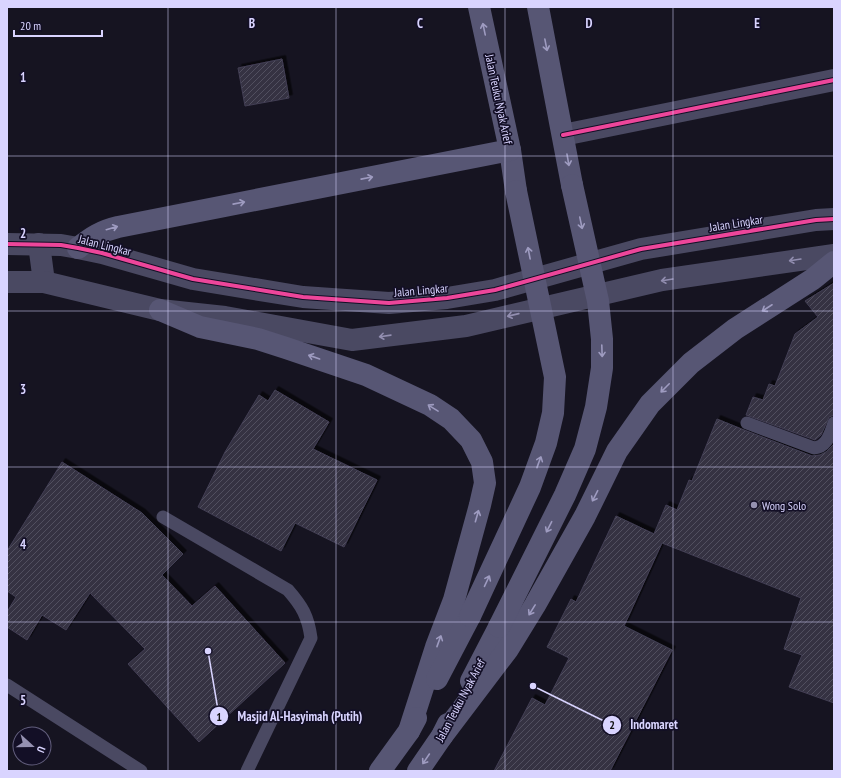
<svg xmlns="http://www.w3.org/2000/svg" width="841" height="778" font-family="'PT Sans Narrow',sans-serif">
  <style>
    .building { fill: url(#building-hatch); stroke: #433f54; filter: url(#shadow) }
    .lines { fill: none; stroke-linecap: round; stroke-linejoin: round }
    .service { stroke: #4a4962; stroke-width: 13 }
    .minor { stroke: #4a4962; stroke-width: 22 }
    .tertiary { stroke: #4a4962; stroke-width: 22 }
    .secondary { stroke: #575674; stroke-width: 22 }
    .secondary-bridge { stroke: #575674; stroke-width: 22 }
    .cycleway-casing { stroke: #130f26; stroke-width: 6 }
    .cycleway { stroke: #ed469a; stroke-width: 4 }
    .oneway { stroke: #9e9bc0 }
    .oneway2 { stroke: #928eb0 }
    .grid { fill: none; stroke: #d9d4ff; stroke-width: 1; stroke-opacity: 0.55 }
    .poi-dot { fill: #9591b1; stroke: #130f26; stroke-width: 1.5 }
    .labels { text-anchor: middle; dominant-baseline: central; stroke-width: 3.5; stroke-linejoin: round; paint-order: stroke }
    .street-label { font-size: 12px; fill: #d9d4ff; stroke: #130f26 }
    .poi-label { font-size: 12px; fill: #d9d4ff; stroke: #130f26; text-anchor: start }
    .grid-label { font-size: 13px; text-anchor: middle; font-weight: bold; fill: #d9d4ff; stroke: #130f26; stroke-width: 3.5; stroke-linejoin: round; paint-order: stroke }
    .leader { fill: none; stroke: #d9d4ff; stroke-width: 1.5 }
    .callout-dot { fill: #d9d4ff; stroke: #130f26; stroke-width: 1.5 }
    .mark-label { font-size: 12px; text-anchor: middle; font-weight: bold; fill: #111 }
    .callout-label { font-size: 13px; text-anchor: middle; font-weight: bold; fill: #d9d4ff; stroke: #130f26; stroke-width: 3.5; stroke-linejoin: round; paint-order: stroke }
  </style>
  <defs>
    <pattern id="building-hatch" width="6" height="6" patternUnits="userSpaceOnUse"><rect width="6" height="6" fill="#343243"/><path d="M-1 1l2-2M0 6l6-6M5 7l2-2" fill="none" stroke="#514f5f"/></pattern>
    <filter id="shadow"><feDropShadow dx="3.5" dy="-3.5" stdDeviation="0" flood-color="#0009"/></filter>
  </defs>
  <rect width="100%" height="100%" fill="#161421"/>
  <g class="building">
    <polygon points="282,59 289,98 245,106 238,68"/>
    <polygon points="834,283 834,415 829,417 821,435 815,440 746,415 753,397 763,400 769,384 775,386 795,334 818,317 805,301"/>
    <polygon points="275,390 329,422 313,449 377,480 344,547 295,523 281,551 198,507 225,452 259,395 268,401"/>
    <polygon points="717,419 744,430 812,456 820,455 826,452 834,444 834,703 789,687 802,655 784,649 801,598 662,543 624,626 672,650 610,771 494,771 532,698 545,705 569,658 547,647 571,599 576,602 616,516 654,534 666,505 677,510 689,480 692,481"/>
    <polygon points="62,462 142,513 183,554 162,575 192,606 215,586 285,663 199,742 128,664 145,649 90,593 66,630 42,615 27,640 7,627 7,612 16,597 7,591 7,551"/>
  </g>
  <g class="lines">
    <g class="service">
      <path d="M747,423L814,448C827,447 830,434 834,423"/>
      <path d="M163,517L288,590C302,606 308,616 311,638L247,771"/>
      <polyline points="7,685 141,771"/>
    </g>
    <polyline class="minor" points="563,135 834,80"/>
    <g class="tertiary">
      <polyline points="7,244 61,245 78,248 102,253 193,279 303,297 389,303 447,298 495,290 641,249 816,220 834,219"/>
      <polyline points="39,244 44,282"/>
      <polyline points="7,282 44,282 160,310 225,317 352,340 466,326 662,280 834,255"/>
    </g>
    <g class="secondary">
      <polyline points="479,7 510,150 516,191"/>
      <polyline points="538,7 572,185"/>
      <path d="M78,248C92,237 101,231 118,227L510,150"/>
      <polyline points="160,310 200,327 258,339 286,348 366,375 430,405 451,419 471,440 482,462 485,483 480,505 454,600 436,647 409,731"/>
      <polyline points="437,679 470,616"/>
      <polyline points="471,681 499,627"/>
      <polyline points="442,736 508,649 535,605 585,516 617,451 650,404 691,363 735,329 813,279 834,262"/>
      <polyline points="380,771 409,731 416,718"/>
      <polyline points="418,771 442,736 448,724"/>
    </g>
    <g class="secondary-bridge">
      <polyline points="470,616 530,487 546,443 553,413 555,377 516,191"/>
      <polyline points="499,627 565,495 585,449 596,407 602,368 602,339 598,301 572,185"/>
    </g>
    <defs>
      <g id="cycleway">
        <polyline points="563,135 834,80"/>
        <polyline points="7,244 61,245 78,248 102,253 193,279 303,297 389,303 447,298 495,290 641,249 816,220 834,219"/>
      </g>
    </defs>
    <use href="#cycleway" class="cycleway-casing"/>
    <use href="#cycleway" class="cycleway"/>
  </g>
  <defs><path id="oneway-shaft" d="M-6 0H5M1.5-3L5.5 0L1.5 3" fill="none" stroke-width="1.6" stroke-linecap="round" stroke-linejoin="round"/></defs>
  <g class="oneway">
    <use href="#oneway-shaft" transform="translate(484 29) rotate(-102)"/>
    <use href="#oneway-shaft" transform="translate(546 45) rotate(79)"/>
    <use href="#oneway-shaft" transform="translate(568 160) rotate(80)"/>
    <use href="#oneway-shaft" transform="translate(367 178) rotate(-11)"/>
    <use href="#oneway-shaft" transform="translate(239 203) rotate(-11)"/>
    <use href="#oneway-shaft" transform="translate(581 223) rotate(78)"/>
    <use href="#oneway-shaft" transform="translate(112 228) rotate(-16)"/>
    <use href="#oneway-shaft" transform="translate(529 253) rotate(-101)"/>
    <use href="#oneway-shaft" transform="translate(767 308) rotate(147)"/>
    <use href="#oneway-shaft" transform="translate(602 351) rotate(88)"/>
    <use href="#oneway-shaft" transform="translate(314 357) rotate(-161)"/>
    <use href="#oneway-shaft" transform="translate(665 388) rotate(135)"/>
    <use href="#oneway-shaft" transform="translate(433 408) rotate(-148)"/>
    <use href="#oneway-shaft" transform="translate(539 462) rotate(-70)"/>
    <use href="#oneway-shaft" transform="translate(595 496) rotate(117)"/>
    <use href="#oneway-shaft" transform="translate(477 516) rotate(-74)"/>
    <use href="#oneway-shaft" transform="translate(549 527) rotate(117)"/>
    <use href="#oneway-shaft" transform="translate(487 581) rotate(-65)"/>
    <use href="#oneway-shaft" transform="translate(532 610) rotate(122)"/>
    <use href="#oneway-shaft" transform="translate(439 641) rotate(-70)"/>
    <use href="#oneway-shaft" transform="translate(426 759) rotate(124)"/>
  </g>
  <g class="oneway2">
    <use href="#oneway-shaft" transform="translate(795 260) rotate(171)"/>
    <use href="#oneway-shaft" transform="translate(667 280) rotate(171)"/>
    <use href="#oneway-shaft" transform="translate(513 315) rotate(167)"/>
    <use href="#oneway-shaft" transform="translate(385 336) rotate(172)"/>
  </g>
  <path class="grid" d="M168,7V771M336,7V771M505,7V771M673,7V771M7,156H834M7,311H834M7,467H834M7,622H834"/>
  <circle class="poi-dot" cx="754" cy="505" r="4"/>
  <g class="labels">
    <g class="street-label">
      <text transform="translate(499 99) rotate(78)">Jalan Teuku Nyak Arief</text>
      <text transform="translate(736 223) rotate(-9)">Jalan Lingkar</text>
      <text transform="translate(105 245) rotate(14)">Jalan Lingkar</text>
      <text transform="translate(421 290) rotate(-5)">Jalan Lingkar</text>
      <text transform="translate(460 700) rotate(-62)">Jalan Teuku Nyak Arief</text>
    </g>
    <g class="poi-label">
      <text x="762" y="505">Wong Solo</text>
    </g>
  </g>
  <g class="grid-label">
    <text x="252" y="28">B</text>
    <text x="420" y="28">C</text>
    <text x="589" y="28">D</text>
    <text x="757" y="28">E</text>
    <text x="23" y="82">1</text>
    <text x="23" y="238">2</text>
    <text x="23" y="394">3</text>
    <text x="23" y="549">4</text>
    <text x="23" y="705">5</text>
  </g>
  <path class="leader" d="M208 651L219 716M533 686L612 725"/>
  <g class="callout-dot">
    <circle cx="208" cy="651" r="4"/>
    <circle cx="533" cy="686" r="4"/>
    <circle cx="219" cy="716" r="10"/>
    <circle cx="612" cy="725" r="10"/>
  </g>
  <g class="mark-label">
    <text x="219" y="721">1</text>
    <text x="612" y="729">2</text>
  </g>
  <g class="callout-label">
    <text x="300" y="721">Masjid Al-Hasyimah (Putih)</text>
    <text x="654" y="729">Indomaret</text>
  </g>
  <rect width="841" height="778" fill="none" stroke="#d9d4ff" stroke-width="16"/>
  <g transform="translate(32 746) rotate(111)"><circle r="19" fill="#130f26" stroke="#625e7d"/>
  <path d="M0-3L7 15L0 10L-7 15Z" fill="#9591b1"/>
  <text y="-6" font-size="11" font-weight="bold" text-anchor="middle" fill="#d9d4ff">U</text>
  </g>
  <path d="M14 30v6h88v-6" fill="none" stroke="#d9d4ff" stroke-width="2"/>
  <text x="20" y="30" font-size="12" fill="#d9d4ff" stroke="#130f26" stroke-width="3" paint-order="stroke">20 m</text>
</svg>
